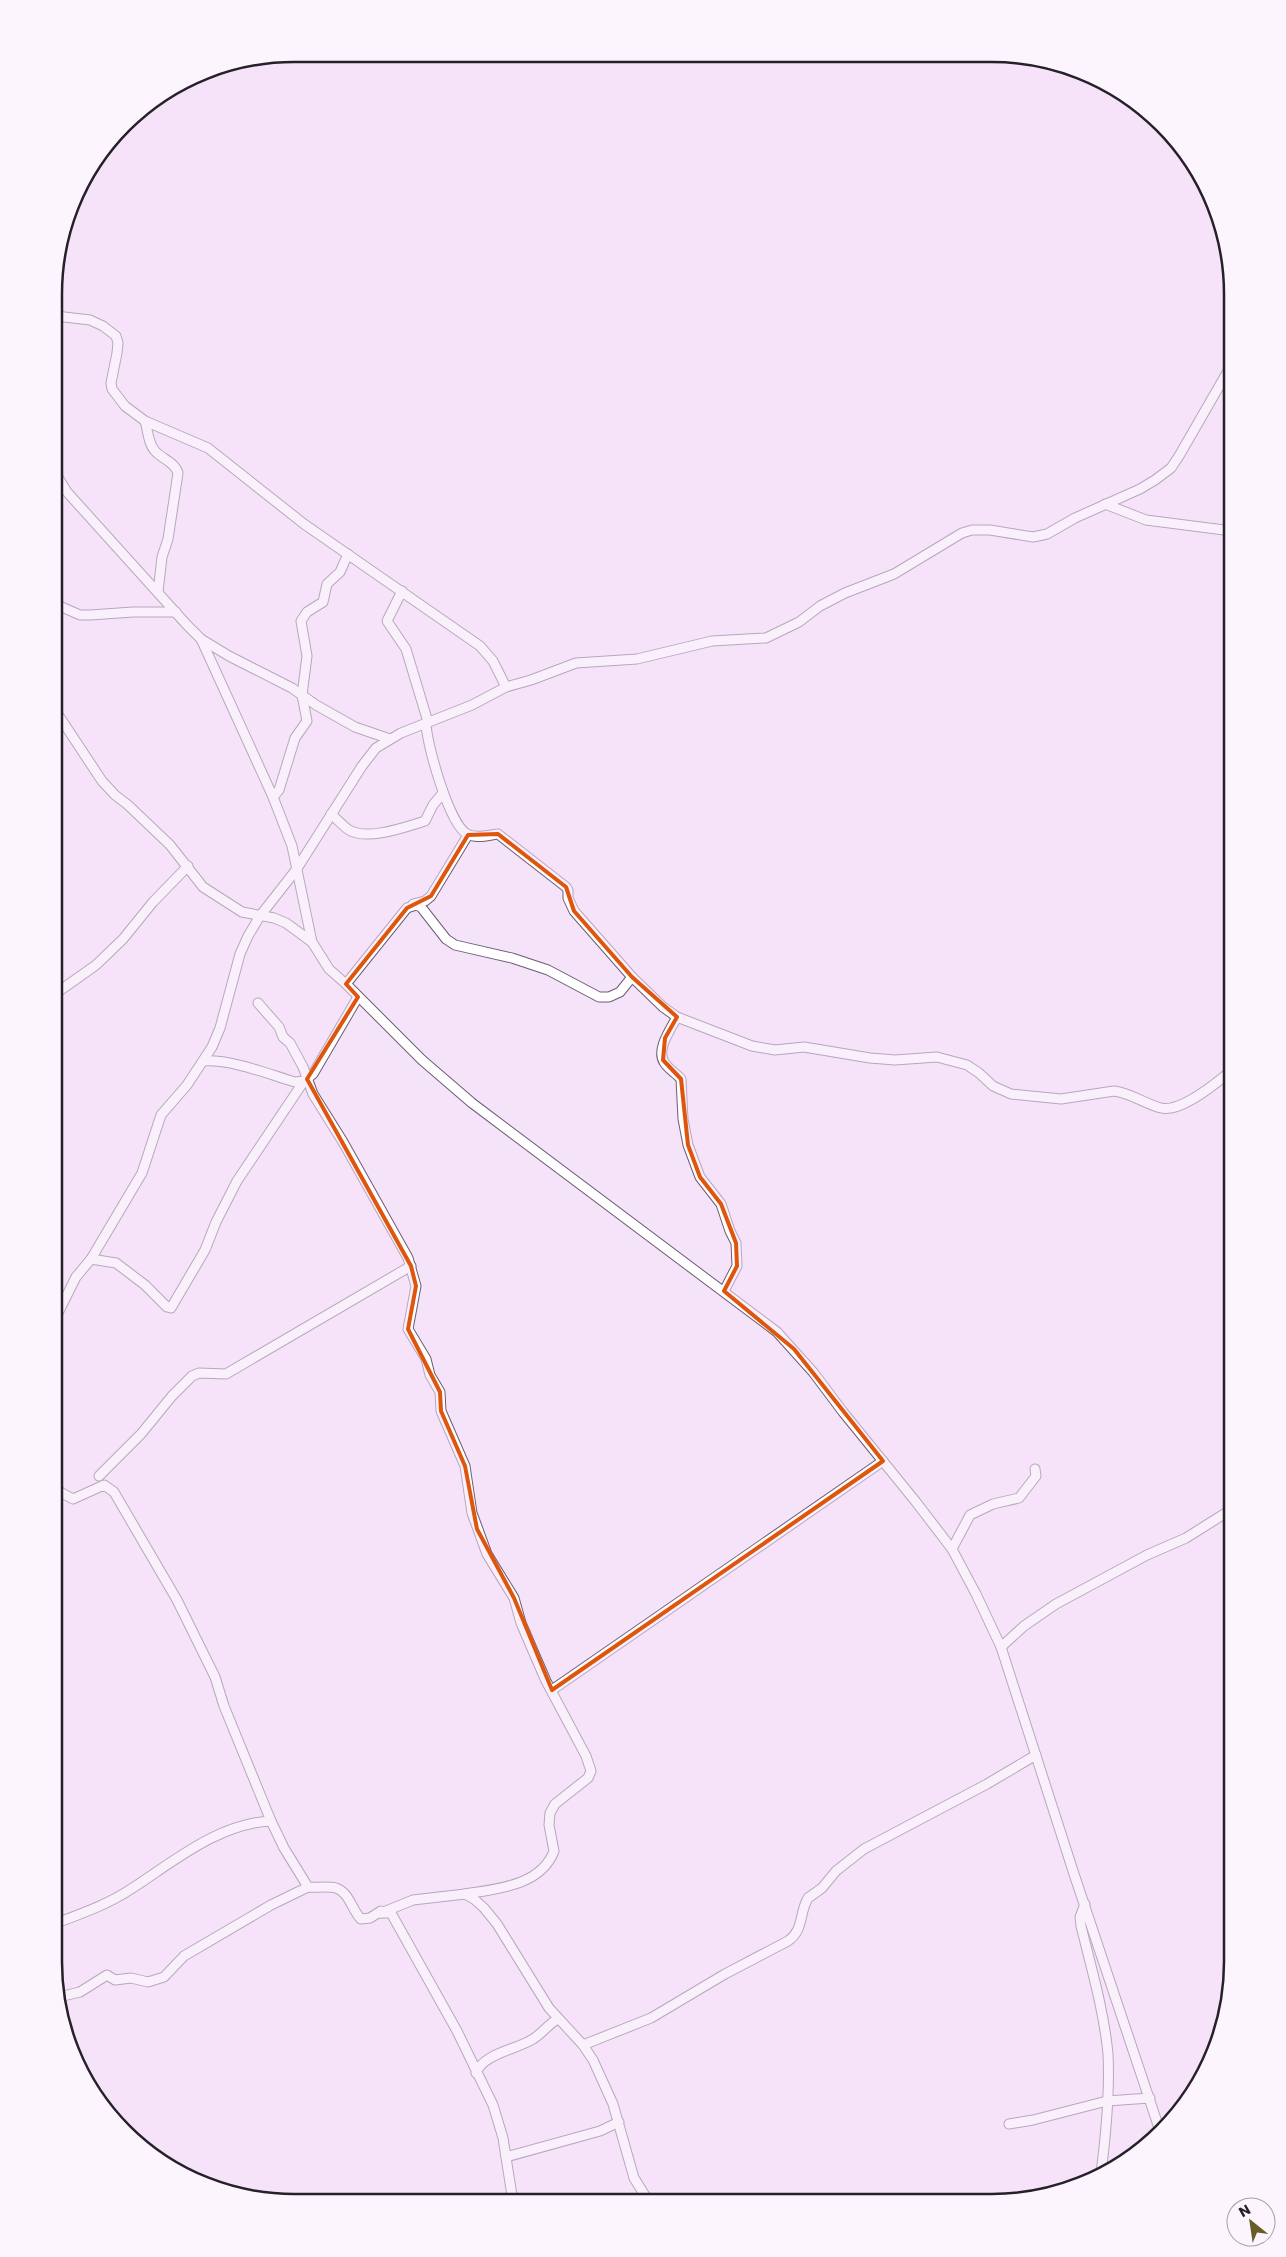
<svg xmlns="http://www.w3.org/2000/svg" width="1286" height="2257" font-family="Poppins,sans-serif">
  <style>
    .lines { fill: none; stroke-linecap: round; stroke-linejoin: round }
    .minor-casing { stroke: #6c5d71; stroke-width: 11 }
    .minor { stroke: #fff; stroke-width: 9 }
    .marked { fill: none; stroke: #de560d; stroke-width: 4; stroke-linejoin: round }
    .rim { fill: none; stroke: #262028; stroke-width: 2.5 }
  </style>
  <rect width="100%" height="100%" fill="#f5e3fa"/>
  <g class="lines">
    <defs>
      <g id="minor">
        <polyline points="56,316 90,320 103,326 116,336 118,343 117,353 111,383 112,389 125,406 145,421 208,448 304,524 480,646 493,661 506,687"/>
        <path d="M145,421C148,431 148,443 155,451C162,459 175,462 178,473L168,539L162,557L158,592"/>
        <polyline points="56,474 67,492 187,625 201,639 273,797 292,846 312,942 329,969 346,984 422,1060 472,1103 777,1332 813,1372 843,1412 916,1502 952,1549 976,1594 1001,1647 1074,1874 1160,2131"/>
        <polyline points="1105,504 1146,520 1232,531"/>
        <polyline points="402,591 387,621 406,649 428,722"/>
        <polyline points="55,604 80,615 90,615 133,612 176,612"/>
        <polyline points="201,639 229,656 292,688 316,705 355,727 390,739"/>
        <polyline points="55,710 102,781 115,795 128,805 170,845 203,887 242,912 274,918 286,923 312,942"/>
        <path d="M426,724C427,745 449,824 467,834C476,839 489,835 498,834L566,887L568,890V898L574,911L632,977L663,1007L677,1017L752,1046L775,1050L804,1047L870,1058L895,1060L937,1057L967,1065L979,1073L993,1086L1011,1094L1061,1099L1114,1091C1131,1093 1145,1104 1161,1108C1180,1113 1218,1082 1232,1070"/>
        <polyline points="273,797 279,790 295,738 307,721 302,695 307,656 301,621 307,612 323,602 327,584 340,572 348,554"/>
        <path d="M331,814C337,819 343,826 349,830C368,841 405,827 425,821L433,805L443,793"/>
        <polyline points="413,904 425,901 431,896 468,835"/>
        <polyline points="346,984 407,908 416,905 421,907 446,939 455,945 512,958 548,970 599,997 609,997 620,992 632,977"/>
        <polyline points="55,994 96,965 123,939 153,902 188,866"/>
        <path d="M258,1003L279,1027L283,1037L290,1043L303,1067L313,1094L343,1142L408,1258L416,1286L408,1329L426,1359L430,1375L440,1392L441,1411L465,1466L472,1513L487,1554L514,1598L521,1623L533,1651L546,1681L586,1756L591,1771L588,1778L555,1804L550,1813L549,1825L554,1851C541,1886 496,1889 465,1894"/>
        <path d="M677,1017C671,1029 656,1049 664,1062C668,1069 676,1073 681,1079L683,1119L688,1145L700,1177L721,1204L730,1231L736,1243L737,1266L724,1291"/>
        <path d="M203,1061C231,1059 268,1074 295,1082L304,1081L313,1074L358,997"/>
        <polyline points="91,1259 116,1263 145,1285 167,1307 171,1308 205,1250 216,1222 237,1181 304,1081"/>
        <polyline points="55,1319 76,1277 91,1259 142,1173 161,1115 187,1085 212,1047 220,1028 240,954 248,936 260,916 296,870 362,766 376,748 401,733 472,705 506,687 531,680 576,663 637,659 712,641 766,638 799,622 820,606 845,593 894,574 962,533 972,530 990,530 1033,537 1047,534 1075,518 1140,489 1155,480 1171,468 1179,456 1232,364"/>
        <polyline points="99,1476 141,1434 172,1396 192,1376 199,1373 226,1374 411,1266"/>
        <path d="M54,1482L60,1492L73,1499L104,1485L114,1492L177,1600L215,1677L224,1706L271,1821L284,1848L308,1887C317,1888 327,1886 336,1888C349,1892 352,1910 361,1919L370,1918L381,1911L380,1913H391L457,2031L493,2105L503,2138L513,2202"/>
        <polyline points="952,1549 970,1515 993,1504 1019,1498 1036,1476 1035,1469"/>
        <polyline points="1001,1647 1024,1626 1056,1604 1147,1555 1186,1538 1232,1509"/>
        <polyline points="552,1690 883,1461"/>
        <path d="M1085,1904L1080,1917L1081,1926C1091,1967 1104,2011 1108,2054C1110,2094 1106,2134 1101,2173"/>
        <polyline points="381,1913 413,1900 465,1894 474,1899 484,1908 497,1924 549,2008 583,2045 593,2060 613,2104 634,2178 649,2202"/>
        <path d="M54,1924C80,1914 107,1905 131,1889C173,1862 219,1823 271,1821"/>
        <polyline points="59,1997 80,1992 107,1975 115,1980 131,1978 148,1982 164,1977 184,1956 271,1905 308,1887"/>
        <path d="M583,2045L651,2018L725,1974L788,1941C804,1930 799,1913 808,1898L822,1888L836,1871L864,1849L987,1784L1036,1755"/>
        <path d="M476,2073C484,2053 516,2050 533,2039C543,2033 548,2024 558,2019"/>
        <polyline points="1009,2124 1033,2120 1107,2101 1150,2098"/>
        <polyline points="506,2157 600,2131 619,2122"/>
      </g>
    </defs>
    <use href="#minor" class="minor-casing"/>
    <use href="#minor" class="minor"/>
  </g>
  <path d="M0 0H1286V2257H0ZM498,834L566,887L574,911L632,977L677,1017L665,1038L663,1060L681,1079L688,1145L700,1177L721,1204L736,1243L737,1266L724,1291L794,1349L883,1461L552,1690L514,1598L477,1529L465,1466L441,1411L440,1392L408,1329L416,1286L411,1266L307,1079L358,997L346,984L407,908L431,896L468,835Z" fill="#f5e3fa" fill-opacity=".55" fill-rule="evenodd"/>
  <path class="marked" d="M498,834L566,887L574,911L632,977L677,1017L665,1038L663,1060L681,1079L688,1145L700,1177L721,1204L736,1243L737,1266L724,1291L794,1349L883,1461L552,1690L514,1598L477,1529L465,1466L441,1411L440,1392L408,1329L416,1286L411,1266L307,1079L358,997L346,984L407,908L431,896L468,835Z"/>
  <path d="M0 0H1286V2257H0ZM294 62H992A232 232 0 0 1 1224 294V1962A232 232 0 0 1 992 2194H294A232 232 0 0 1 62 1962V294A232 232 0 0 1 294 62Z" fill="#fcf5fe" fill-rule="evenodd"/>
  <path class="rim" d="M294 62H992A232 232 0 0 1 1224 294V1962A232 232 0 0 1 992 2194H294A232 232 0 0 1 62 1962V294A232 232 0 0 1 294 62Z"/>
  <g transform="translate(1251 2222) rotate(330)"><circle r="24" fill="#fcf5fe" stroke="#a6a0a8"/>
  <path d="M0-4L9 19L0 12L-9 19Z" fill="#685d29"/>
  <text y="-8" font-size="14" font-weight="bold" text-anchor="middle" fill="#262028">N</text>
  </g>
</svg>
